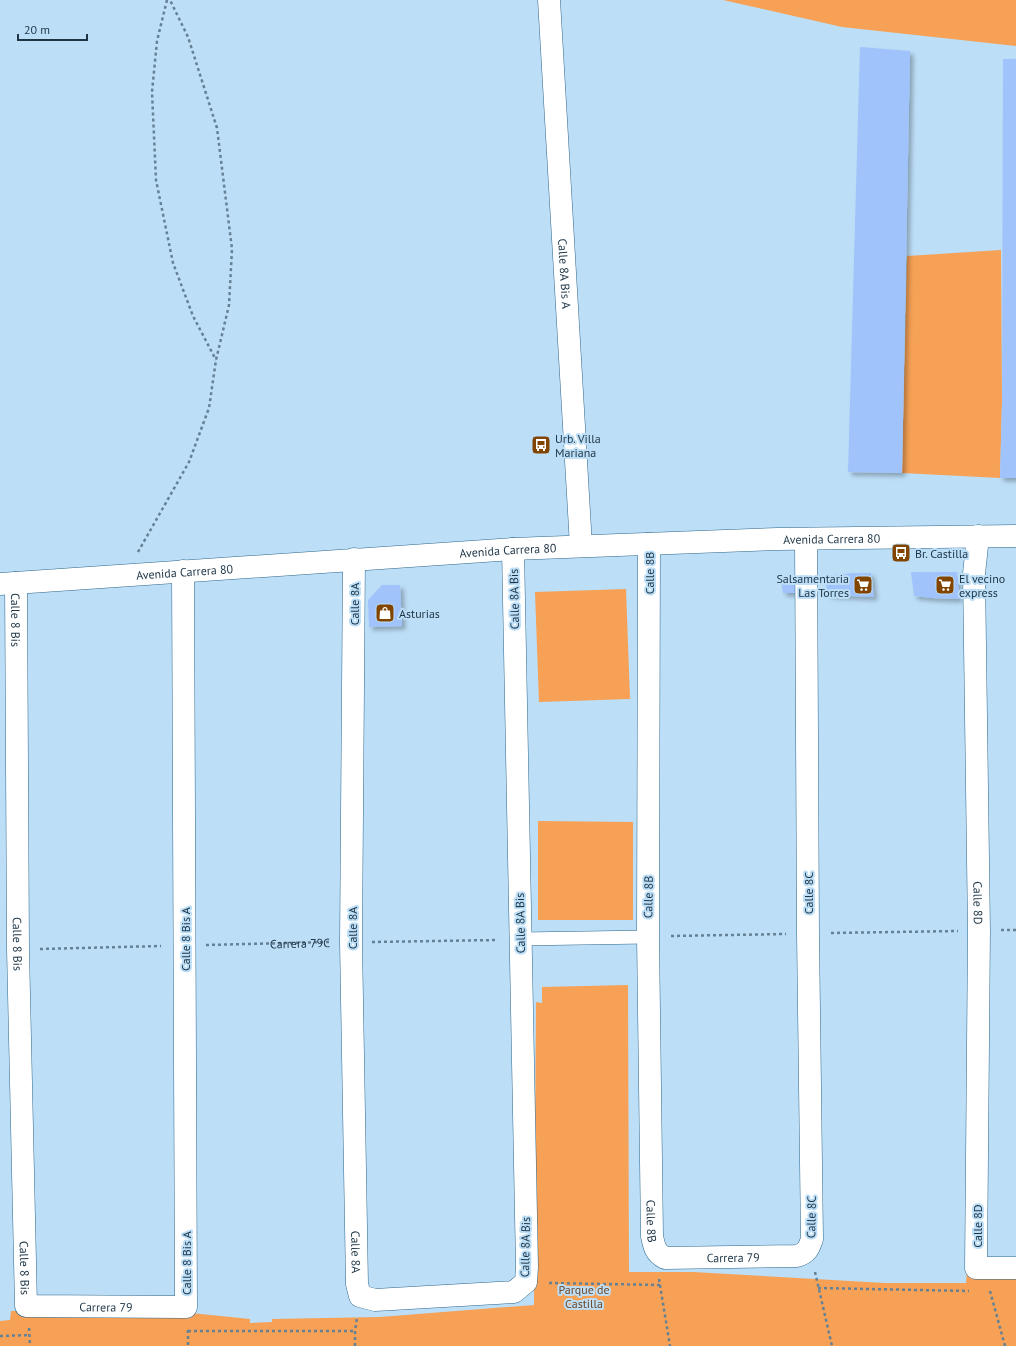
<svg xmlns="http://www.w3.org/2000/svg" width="1016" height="1346" font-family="'PT Sans',sans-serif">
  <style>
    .green { fill: #f6a155 }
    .building { fill: #a0c3fc; filter: url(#shadow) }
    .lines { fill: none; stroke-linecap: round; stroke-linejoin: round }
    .service-casing { stroke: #2e678b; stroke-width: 14 }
    .minor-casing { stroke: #2e678b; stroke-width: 23 }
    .tertiary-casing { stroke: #2e678b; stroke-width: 23 }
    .path { stroke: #658195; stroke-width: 2.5; stroke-dasharray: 3 3; stroke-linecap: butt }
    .service { stroke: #fff; stroke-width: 13 }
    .minor { stroke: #fff; stroke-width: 22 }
    .tertiary { stroke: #fff; stroke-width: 22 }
    .labels { text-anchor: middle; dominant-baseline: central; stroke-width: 4; stroke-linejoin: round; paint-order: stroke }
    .street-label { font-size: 12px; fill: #1d3445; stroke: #bcdef7 }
    .poi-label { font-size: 12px; fill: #1d3445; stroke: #bcdef7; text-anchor: start }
    .park-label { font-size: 12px; fill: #6e4726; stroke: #bcdef7 }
  </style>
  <defs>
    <filter id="shadow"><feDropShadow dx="3.5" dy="3.5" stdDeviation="2" flood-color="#0004"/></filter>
  </defs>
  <rect width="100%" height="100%" fill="#bcdef7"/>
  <g class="green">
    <polygon points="723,0 1016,0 1016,46 842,27"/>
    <polygon points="1001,250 1002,403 1000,478 902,473 907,256"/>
    <polygon points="626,589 630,699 539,702 535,592"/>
    <polygon points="538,821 633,822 633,920 538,920"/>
    <polygon points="628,985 629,1272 693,1272 885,1283 966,1283 967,1270 1016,1270 1016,1346 0,1346 0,1321 10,1320 11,1311 191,1313 250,1319 250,1323 272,1322 272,1319 380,1317 534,1305 536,1002 542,1003 542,987"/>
  </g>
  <g class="building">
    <polygon points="860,47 910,51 902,473 848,472"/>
    <polygon points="1003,59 1016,59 1016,478 1000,478 1002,403"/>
    <polygon points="911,572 957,572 959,599 933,598 914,596"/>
    <polygon points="853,573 871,573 874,597 828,595 825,576"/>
    <polygon points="800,579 801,593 783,593 781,580"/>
    <polygon points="382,585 400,585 402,626 369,627 368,600"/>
  </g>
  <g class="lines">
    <defs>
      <polyline id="service" points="520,939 648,937"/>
      <g id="minor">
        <path id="s2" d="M978,536L974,574L979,931L976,1268H1016"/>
        <path id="s3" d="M649,544L648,937L652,1236C654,1246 655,1253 665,1258L797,1256C807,1253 809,1248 812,1239L808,934L806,539"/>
        <path id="s4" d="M354,559L351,942L357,1284L360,1296L375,1300L514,1292L526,1282L527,1267L513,549"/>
        <path id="s5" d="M16,583L18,949L26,1306L186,1307L183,571"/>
      </g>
      <g id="tertiary">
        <path id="s6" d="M549,0L581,546"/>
        <path id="s7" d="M0,584L513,549L777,539L1016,536"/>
      </g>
    </defs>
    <use href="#service" class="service-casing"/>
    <use href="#minor" class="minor-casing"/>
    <use href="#tertiary" class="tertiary-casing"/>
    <g class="path">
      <polyline points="167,0 157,41 152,92 156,180 173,263 193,316 216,360"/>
      <polyline points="138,552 189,462 209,408 216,360 229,305 232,249 217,128 188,37 170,0"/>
      <polyline points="1001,930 1016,930"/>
      <polyline points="831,933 958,931"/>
      <polyline points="671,936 786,934"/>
      <polyline points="372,942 497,940"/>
      <path id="s1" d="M206,945L329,942"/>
      <polyline points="40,949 161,946"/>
      <polyline points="815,1272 832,1346"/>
      <polyline points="659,1279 670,1346"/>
      <polyline points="549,1283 660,1285"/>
      <polyline points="818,1288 969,1291"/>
      <polyline points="990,1291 1005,1346"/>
      <polyline points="29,1328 30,1346"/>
      <polyline points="188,1330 188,1346"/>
      <polyline points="188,1331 355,1331"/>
      <polyline points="0,1336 29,1335"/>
      <polyline points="355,1346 355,1331 357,1318"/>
    </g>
    <use href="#service" class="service"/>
    <use href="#minor" class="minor"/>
    <use href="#tertiary" class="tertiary"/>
  </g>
  <defs>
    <symbol id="bus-square" viewBox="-11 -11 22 22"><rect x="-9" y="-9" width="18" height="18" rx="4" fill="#814500" stroke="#bcdef7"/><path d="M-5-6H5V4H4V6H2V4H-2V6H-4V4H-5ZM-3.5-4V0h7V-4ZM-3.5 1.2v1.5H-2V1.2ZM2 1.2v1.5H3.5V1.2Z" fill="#fff"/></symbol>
    <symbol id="supermarket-square" viewBox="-11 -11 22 22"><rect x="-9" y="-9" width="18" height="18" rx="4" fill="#814500" stroke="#bcdef7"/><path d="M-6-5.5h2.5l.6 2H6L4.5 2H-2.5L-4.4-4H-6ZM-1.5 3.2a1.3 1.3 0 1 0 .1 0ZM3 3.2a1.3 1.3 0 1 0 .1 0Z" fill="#fff"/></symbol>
    <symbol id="shop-square" viewBox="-11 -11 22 22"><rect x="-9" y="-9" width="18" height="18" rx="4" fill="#814500" stroke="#bcdef7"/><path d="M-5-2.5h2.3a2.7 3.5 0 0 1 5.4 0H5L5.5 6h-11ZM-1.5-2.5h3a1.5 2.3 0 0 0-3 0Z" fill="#fff"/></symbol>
  </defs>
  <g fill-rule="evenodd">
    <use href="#bus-square" x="530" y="434" width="22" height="22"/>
    <use href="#bus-square" x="890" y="542" width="22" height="22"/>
    <use href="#supermarket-square" x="852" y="574" width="22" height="22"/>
    <use href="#supermarket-square" x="934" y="574" width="22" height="22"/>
    <use href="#shop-square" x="374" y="602" width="22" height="22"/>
  </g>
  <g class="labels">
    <g class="street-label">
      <text stroke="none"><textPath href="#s6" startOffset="274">Calle 8A Bis A</textPath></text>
      <text stroke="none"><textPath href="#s7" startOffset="833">Avenida Carrera 80</textPath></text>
      <text stroke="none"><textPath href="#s7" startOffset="509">Avenida Carrera 80</textPath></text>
      <text stroke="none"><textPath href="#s7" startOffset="185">Avenida Carrera 80</textPath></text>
      <text transform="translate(649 573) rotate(-90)">Calle 8B</text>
      <text transform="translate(514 599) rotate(-91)">Calle 8A Bis</text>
      <text transform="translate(354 604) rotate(-90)">Calle 8A</text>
      <text stroke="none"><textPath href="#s5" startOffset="37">Calle 8 Bis</textPath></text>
      <text transform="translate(808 893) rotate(-90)">Calle 8C</text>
      <text transform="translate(648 897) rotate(-89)">Calle 8B</text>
      <text stroke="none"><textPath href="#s2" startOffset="367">Calle 8D</textPath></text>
      <text transform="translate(520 923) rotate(-91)">Calle 8A Bis</text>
      <text transform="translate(352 928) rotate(-90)">Calle 8A</text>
      <text transform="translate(185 939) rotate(-90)">Calle 8 Bis A</text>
      <text stroke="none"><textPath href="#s1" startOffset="94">Carrera 79C</textPath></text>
      <text stroke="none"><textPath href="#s5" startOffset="361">Calle 8 Bis</textPath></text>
      <text transform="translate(811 1217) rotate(-89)">Calle 8C</text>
      <text stroke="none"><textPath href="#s3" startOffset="677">Calle 8B</textPath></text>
      <text transform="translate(977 1226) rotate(-90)">Calle 8D</text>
      <text transform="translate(525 1247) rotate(-89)">Calle 8A Bis</text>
      <text stroke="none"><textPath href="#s4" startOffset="693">Calle 8A</textPath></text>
      <text stroke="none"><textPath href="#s3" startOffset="787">Carrera 79</textPath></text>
      <text transform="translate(186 1263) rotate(-90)">Calle 8 Bis A</text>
      <text stroke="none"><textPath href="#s5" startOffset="685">Calle 8 Bis</textPath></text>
      <text stroke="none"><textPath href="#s5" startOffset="803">Carrera 79</textPath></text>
    </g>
    <g class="poi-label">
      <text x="555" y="438">Urb. Villa<tspan x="555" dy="14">Mariana</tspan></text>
      <text x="915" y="553">Br. Castilla</text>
      <text x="849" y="578" text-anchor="end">Salsamentaria<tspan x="849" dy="14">Las Torres</tspan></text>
      <text x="959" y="578">El vecino<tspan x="959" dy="14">express</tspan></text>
      <text x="399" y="613">Asturias</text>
    </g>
    <g class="park-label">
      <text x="584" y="1289">Parque de<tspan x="584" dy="14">Castilla</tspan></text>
    </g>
  </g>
  <path d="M18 34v6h69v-6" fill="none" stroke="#1d3445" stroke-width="2"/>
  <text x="24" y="34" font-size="12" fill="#1d3445" stroke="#bcdef7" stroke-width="3" paint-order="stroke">20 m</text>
</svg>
